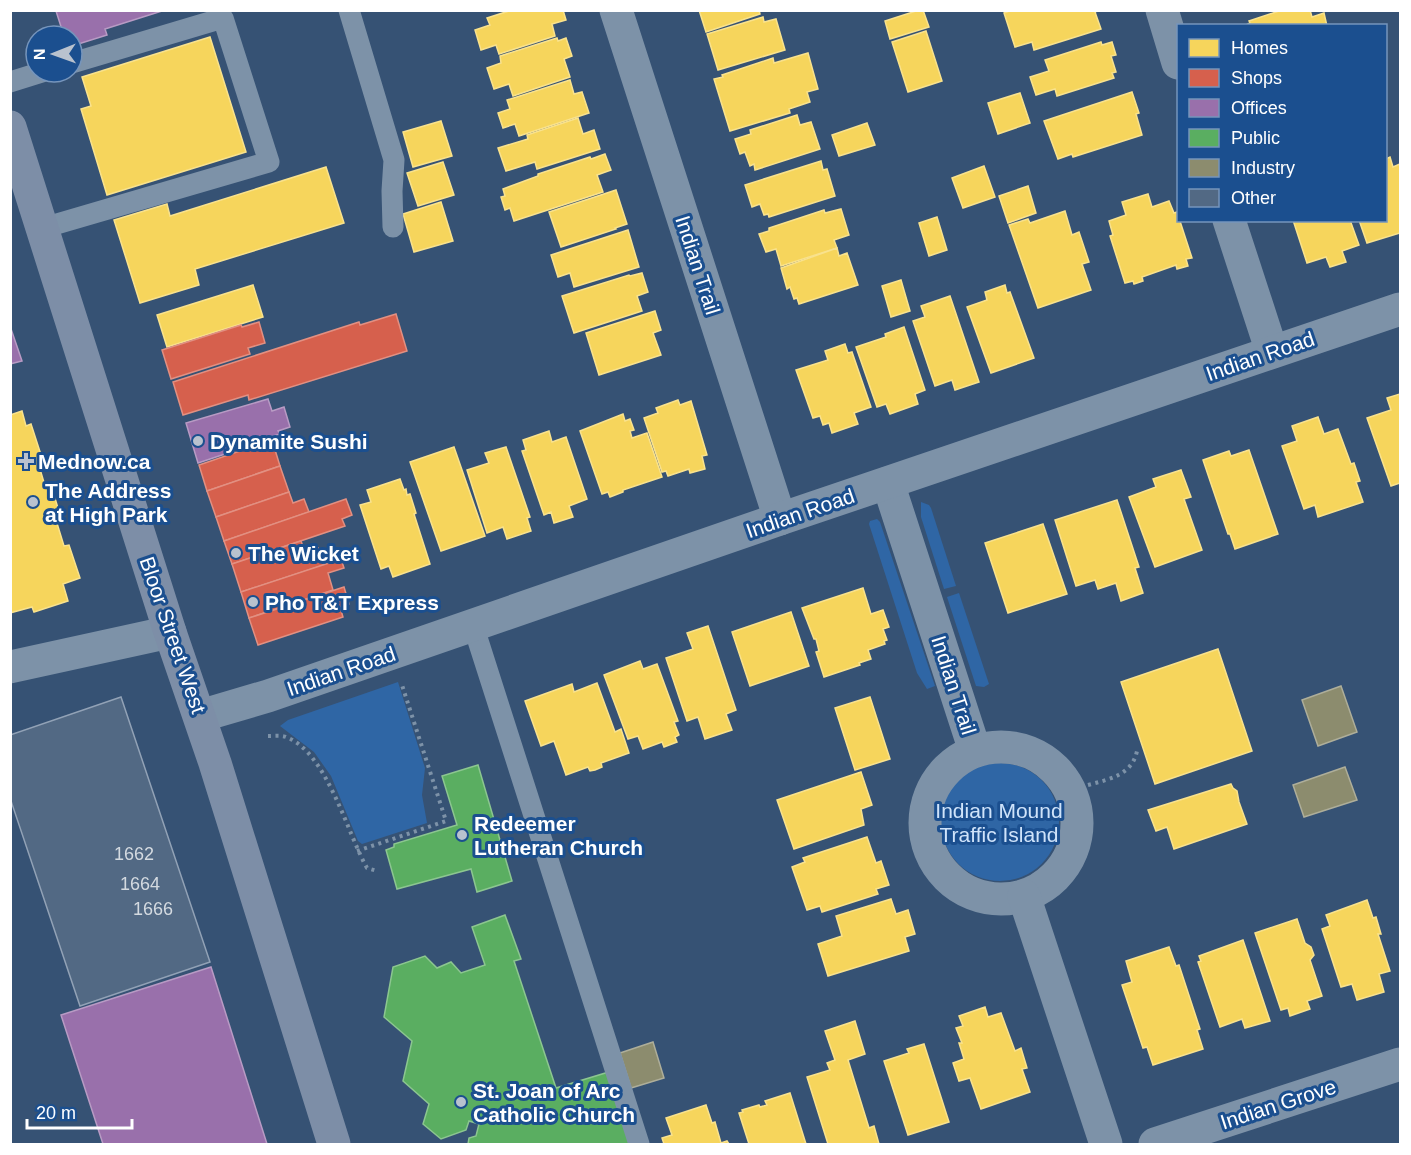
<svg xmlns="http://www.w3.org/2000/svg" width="1411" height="1155" font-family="Arial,sans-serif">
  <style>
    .green { fill: #2f66a5 }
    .homes { fill: #f6d55c; stroke: #f9e28d; stroke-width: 1.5 }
    .shops { fill: #d6604d; stroke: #e29082; stroke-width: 1.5 }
    .offices { fill: #9970ab; stroke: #b89bc4; stroke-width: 1.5 }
    .public { fill: #5aae61; stroke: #8cc690; stroke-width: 1.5 }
    .industry { fill: #8c8c6e; stroke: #aeae9a; stroke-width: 1.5 }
    .building { fill: #526984; stroke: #92a2b6; stroke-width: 1.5 }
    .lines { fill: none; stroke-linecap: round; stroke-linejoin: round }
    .path { stroke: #7d92a8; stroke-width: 4; stroke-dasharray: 3 4.5; stroke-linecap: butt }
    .service { stroke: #7d92a8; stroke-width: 21 }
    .minor { stroke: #7d92a8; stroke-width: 33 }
    .primary { stroke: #7d8ea7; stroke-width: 33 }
    .poi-dot { fill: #b9c2ce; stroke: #1b4f8f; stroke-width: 2 }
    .labels { text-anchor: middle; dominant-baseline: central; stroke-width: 6; stroke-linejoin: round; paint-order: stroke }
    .number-label { font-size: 18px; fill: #d4dae0 }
    .street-label { font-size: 21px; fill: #fff; stroke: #1b4f8f }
    .poi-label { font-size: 21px; font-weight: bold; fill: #fff; stroke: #1b4f8f; text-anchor: start }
    .park-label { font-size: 21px; fill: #cfe3fa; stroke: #1b4f8f }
  </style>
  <rect width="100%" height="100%" fill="#365274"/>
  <g class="green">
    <polygon points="921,502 929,505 931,508 956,586 944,589 921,517"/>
    <polygon points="877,519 880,522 935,686 927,689 917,673 869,524 870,521"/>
    <polygon points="959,593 989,684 984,687 976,686 947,597"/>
    <polygon points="398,682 425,768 422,795 427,823 362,844 358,841 331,776 314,752 280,726 288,720"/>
    <circle cx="1000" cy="822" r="59"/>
  </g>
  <g class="homes">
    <polygon points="512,10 563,10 566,20 552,24 555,36 499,54 496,45 481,50 475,30 490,25 487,18"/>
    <polygon points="699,10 759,10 760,14 706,32"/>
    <polygon points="919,10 923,10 929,27 890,39 885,21"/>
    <polygon points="1012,10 1099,10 1095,12 1101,29 1034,50 1032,42 1015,47 1004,13"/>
    <polygon points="1282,10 1310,10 1312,17 1324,13 1327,26 1244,26 1250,23 1249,21"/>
    <polygon points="763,17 764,22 776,19 785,50 718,70 707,34"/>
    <polygon points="926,31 942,81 908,92 892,42"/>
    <polygon points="210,37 246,152 107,195 81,109 91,106 82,77"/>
    <polygon points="557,38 558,41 566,38 572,56 564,59 570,77 513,96 509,84 494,89 487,68 501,63 500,56"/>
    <polygon points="1101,42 1102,45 1112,42 1116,55 1111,56 1116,72 1112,73 1114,78 1057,96 1055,89 1036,95 1030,77 1049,71 1045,60"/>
    <polygon points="808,53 818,89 807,92 810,102 789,109 790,113 730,131 714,79 723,77 722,75 773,58 774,63"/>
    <polygon points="570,80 574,94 582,92 589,113 519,136 515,124 503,128 498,113 510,109 507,100"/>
    <polygon points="1132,92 1139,113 1136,114 1142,135 1073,157 1072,154 1058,159 1044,121"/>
    <polygon points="1020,93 1030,123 998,134 988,103"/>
    <polygon points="797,115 800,125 811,122 820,149 755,170 754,164 750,166 745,152 740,154 735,139 751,134 750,130"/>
    <polygon points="578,118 583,134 594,130 600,149 537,169 535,162 506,171 498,148 528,139 527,135"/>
    <polygon points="441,121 452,156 413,167 403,132"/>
    <polygon points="867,123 875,145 839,156 832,135"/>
    <polygon points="605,154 611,170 597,175 603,192 514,221 510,208 505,210 501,197 505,196 503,189 538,176 538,174 590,157 591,159"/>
    <polygon points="1390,157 1393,167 1400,164 1400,233 1367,243 1359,220 1386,220 1386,159"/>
    <polygon points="821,161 823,170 827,169 835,196 769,217 768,214 764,215 760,204 752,207 745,185"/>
    <polygon points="443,162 454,195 418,206 407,173"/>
    <polygon points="984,166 995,197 963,208 952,178"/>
    <polygon points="326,167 344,223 195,269 199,285 140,303 114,220 167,204 170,216"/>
    <polygon points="1028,186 1036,213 1008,223 999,196"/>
    <polygon points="616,190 627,224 615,228 616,229 561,247 549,212"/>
    <polygon points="1148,194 1152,207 1169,201 1174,213 1177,212 1192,258 1186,259 1188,266 1177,269 1176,265 1142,277 1143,281 1134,284 1133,281 1125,283 1110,236 1113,235 1109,221 1126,215 1122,202"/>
    <polygon points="441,202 453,241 414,252 403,214"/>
    <polygon points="841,209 849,235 834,240 837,248 781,266 776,249 766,252 759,234 769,231 769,228 824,210 825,213"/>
    <polygon points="1065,211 1072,235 1079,232 1089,262 1082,264 1091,290 1038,308 1009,225 1028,219 1030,223"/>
    <polygon points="937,217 947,250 929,256 919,223"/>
    <polygon points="1293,220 1350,220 1359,245 1342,251 1346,262 1330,267 1326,257 1307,263"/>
    <polygon points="628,230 639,267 574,287 570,273 558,277 551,255"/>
    <polygon points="837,248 839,256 847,253 858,285 799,304 797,298 794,299 790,287 787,289 781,268"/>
    <polygon points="642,273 648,292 637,296 642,311 574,333 562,296 629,275 630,276"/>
    <polygon points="901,280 910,311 891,317 882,286"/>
    <polygon points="253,285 263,317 167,347 157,315"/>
    <polygon points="1005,285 1007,293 1010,292 1034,358 991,373 967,307 987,300 985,292"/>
    <polygon points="950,296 979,382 955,390 952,380 935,386 913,321 925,317 921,306"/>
    <polygon points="655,311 661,330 653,333 661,355 599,375 586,333"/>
    <polygon points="904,327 925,390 915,394 918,404 890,414 886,404 877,407 856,347 886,337 885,334"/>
    <polygon points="845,344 848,353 852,352 871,407 854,413 858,424 832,433 829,423 823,425 820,416 813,418 796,370 828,360 825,351"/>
    <polygon points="1400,394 1400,483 1391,486 1367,418 1391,410 1387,398"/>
    <polygon points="678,400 680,405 691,401 707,455 702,456 705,469 690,473 689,469 668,476 666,471 662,472 644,418 658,413 656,408"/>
    <polygon points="22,411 26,426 31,424 42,458 37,459 45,486 51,485 61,518 56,520 64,546 69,545 80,578 63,584 68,601 34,612 32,607 10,613 10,415"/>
    <polygon points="623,414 625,421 630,419 634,430 630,431 632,438 647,433 662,477 623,490 623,492 610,497 608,492 602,494 580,431"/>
    <polygon points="1318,417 1324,434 1338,429 1351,464 1354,463 1360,481 1356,482 1363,502 1318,517 1315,505 1304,509 1282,446 1297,441 1292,426"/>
    <polygon points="549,431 552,442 566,437 587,499 569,506 573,517 554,523 551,512 544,515 522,451 526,450 523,440"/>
    <polygon points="454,447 485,536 441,551 410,462"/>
    <polygon points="506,447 530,517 527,518 531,531 507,539 503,527 487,533 467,470 489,463 485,453"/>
    <polygon points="1249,450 1278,534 1235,549 1230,534 1228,534 1203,460 1229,451 1231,456"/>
    <polygon points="1181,470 1191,497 1184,499 1202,550 1155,567 1129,497 1156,487 1153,479"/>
    <polygon points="400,479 404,490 406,489 407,495 410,494 416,513 414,514 430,564 393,577 389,566 381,569 360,505 371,502 367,490"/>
    <polygon points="1117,500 1139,567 1135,568 1143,593 1121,601 1116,583 1098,589 1095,580 1076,586 1055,520"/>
    <polygon points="1043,524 1067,594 1008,613 985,543"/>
    <polygon points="863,588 871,614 883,610 889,627 883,629 887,640 884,641 885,644 868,650 871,659 859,663 860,665 824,677 816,652 819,651 816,639 814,639 802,608"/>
    <polygon points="791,612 809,666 750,686 732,632"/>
    <polygon points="708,626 736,710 726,714 732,730 705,739 698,717 687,721 666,658 693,649 687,633"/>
    <polygon points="1218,649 1252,751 1155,784 1121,682"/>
    <polygon points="640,661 643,669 657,664 678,721 674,722 679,735 675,737 677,742 664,747 662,742 643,749 638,736 628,739 604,675"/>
    <polygon points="597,683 615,732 621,729 629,753 601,763 602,767 595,770 590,771 588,767 566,775 554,741 541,746 525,701 572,684 574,692"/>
    <polygon points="870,697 890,759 855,770 835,708"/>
    <polygon points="861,772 872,805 861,809 864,825 794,849 777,800"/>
    <polygon points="1231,784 1233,788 1237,791 1239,802 1247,824 1174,849 1167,827 1156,831 1148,810"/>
    <polygon points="867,837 876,863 881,861 889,885 876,889 878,894 822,912 820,906 807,910 792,867 805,862 803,858"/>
    <polygon points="891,899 896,914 908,910 915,934 905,937 909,951 828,976 818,944 842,936 836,916"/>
    <polygon points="1367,900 1373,918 1376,917 1381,934 1378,934 1390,971 1379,974 1384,992 1357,1000 1352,984 1341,987 1322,929 1330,926 1326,915"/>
    <polygon points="1297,919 1305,943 1311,947 1314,955 1310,960 1322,996 1307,1001 1310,1009 1290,1016 1288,1008 1281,1010 1255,933"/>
    <polygon points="1243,940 1270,1021 1245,1028 1242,1019 1220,1027 1198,962 1201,961 1199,956"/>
    <polygon points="1169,947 1176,966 1179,965 1200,1029 1197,1030 1203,1049 1153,1065 1147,1047 1143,1048 1122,985 1132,982 1126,961"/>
    <polygon points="985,1007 988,1017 1001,1013 1015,1051 1021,1048 1027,1068 1022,1069 1030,1092 981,1109 970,1078 959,1081 953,1063 964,1059 959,1043 962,1043 956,1028 963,1026 959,1016"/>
    <polygon points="855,1021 865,1054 848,1060 869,1128 874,1126 879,1144 828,1144 807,1077 830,1070 827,1063 835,1060 825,1031"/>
    <polygon points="924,1044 949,1122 908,1135 884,1061 909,1053 907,1049"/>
    <polygon points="790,1093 806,1144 749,1144 739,1113 743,1112 742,1110 759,1105 760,1107 767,1105 765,1101"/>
    <polygon points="706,1105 712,1123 715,1122 721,1143 727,1141 729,1144 664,1144 662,1138 672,1135 666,1118"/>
  </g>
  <g class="shops">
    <polygon points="396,314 407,351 249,400 248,395 183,415 173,382 359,322 360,325"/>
    <polygon points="259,322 265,343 248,348 250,354 171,379 162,350 241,325 242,327"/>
    <polygon points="272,440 280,466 207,491 199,465"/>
    <polygon points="280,466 289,492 216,517 207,491"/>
    <polygon points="289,492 293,503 304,499 309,512 224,541 216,517"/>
    <polygon points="346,499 352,515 342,519 345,526 232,564 224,541"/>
    <polygon points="301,541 305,552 318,548 324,565 241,592 232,564"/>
    <polygon points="341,559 344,568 328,573 333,590 249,618 241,592"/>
    <polygon points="344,587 349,604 340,607 343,617 258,645 249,618"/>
  </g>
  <g class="offices">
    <polygon points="165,10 105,29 107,35 72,46 72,36 64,36 56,11"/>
    <polygon points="10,326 22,361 10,364"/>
    <polygon points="268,399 272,411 284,407 290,427 278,431 280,434 233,448 234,451 198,463 186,423"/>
    <polygon points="211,967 267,1144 103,1144 61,1015"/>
  </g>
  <g class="public">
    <polygon points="478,765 512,881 477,892 471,869 397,889 386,850 394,847 394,844 457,825 442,776"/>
    <polygon points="505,915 521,959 514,961 556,1088 612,1071 636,1144 468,1144 469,1138 476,1136 479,1124 469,1121 466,1130 441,1139 423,1124 429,1104 403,1081 412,1041 384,1017 393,967 425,956 437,968 451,962 461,973 485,965 472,927"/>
  </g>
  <g class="industry">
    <polygon points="1341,686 1357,732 1318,746 1302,700"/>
    <polygon points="1345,767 1357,800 1304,817 1293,785"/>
    <polygon points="653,1042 664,1078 631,1088 620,1053"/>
  </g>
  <polygon class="building" points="121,697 210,962 80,1006 10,798 10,735"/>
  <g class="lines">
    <g class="path">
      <path d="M268,736C274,736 281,735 286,737C327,752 347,833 367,868L377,871"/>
      <path d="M1088,785C1110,779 1132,775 1137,751"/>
      <polyline points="357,851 446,821 402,685"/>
    </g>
    <g class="service">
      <polyline points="349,10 394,160 392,191 393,227"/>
      <polyline points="10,82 42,72"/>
      <polyline points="43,228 269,162 223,18 72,63"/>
      <polyline points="473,625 639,1144"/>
    </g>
    <g class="minor">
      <polyline points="616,10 780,519"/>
      <polyline points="1162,10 1178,63"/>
      <polyline points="1229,220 1272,352"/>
      <polyline points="888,483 975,751"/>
      <polyline points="10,667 170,632"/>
      <polyline points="200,716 268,696 780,519 1400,309"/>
      <circle cx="1001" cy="823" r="76"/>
      <polyline points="1024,896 1106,1144"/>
      <polyline points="1155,1144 1400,1064"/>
    </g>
    <polyline class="primary" points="10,127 170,632 215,763 334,1144"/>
  </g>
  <g class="poi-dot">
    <circle cx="198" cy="441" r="6"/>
    <path d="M23 452h6v6h6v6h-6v6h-6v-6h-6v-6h6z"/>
    <circle cx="33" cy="502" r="6"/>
    <circle cx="236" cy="553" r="6"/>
    <circle cx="253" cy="602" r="6"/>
    <circle cx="462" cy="835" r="6"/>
    <circle cx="461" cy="1102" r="6"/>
  </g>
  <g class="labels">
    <g class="number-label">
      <text x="134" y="854">1662</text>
      <text x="140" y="884">1664</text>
      <text x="153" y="909">1666</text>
    </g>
    <g class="street-label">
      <text transform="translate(698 265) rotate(72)">Indian Trail</text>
      <text transform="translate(1260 356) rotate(-19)">Indian Road</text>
      <text transform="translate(800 513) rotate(-19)">Indian Road</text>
      <text transform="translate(173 635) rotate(71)">Bloor Street West</text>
      <text transform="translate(341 671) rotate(-19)">Indian Road</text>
      <text transform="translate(954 685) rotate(72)">Indian Trail</text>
      <text transform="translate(1278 1104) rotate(-18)">Indian Grove</text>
    </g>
    <g class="poi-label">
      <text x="210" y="441">Dynamite Sushi</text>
      <text x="38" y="461">Mednow.ca</text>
      <text x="45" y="490">The Address<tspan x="45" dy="24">at High Park</tspan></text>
      <text x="248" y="553">The Wicket</text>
      <text x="265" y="602">Pho T&amp;T Express</text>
      <text x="474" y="823">Redeemer<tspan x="474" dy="24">Lutheran Church</tspan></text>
      <text x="473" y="1090">St. Joan of Arc<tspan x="473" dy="24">Catholic Church</tspan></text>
    </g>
    <g class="park-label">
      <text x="999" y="810">Indian Mound<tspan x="999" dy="24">Traffic Island</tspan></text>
    </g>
  </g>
  <rect width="1411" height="1155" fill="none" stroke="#ffffff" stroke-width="24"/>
  <rect x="1177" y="24" width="210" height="198" fill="#1b4f8f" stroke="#7695bc" stroke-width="1.5"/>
  <rect x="1189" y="39" width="30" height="18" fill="#f6d55c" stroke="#7695bc" stroke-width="1.5"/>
  <text x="1231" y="54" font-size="18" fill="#ffffff">Homes</text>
  <rect x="1189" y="69" width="30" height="18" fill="#d6604d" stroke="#7695bc" stroke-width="1.5"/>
  <text x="1231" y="84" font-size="18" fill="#ffffff">Shops</text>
  <rect x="1189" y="99" width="30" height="18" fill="#9970ab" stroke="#7695bc" stroke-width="1.5"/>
  <text x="1231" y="114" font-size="18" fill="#ffffff">Offices</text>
  <rect x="1189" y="129" width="30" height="18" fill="#5aae61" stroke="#7695bc" stroke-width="1.5"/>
  <text x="1231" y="144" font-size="18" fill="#ffffff">Public</text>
  <rect x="1189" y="159" width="30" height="18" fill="#8c8c6e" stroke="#7695bc" stroke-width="1.5"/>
  <text x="1231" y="174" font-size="18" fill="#ffffff">Industry</text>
  <rect x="1189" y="189" width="30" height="18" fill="#526984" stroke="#7695bc" stroke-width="1.5"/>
  <text x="1231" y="204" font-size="18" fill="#ffffff">Other</text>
  <g transform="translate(54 54) rotate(269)"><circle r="28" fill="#1b4f8f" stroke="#7695bc" stroke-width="1.5"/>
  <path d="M0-4.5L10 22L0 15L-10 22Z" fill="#b9c2ce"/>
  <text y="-9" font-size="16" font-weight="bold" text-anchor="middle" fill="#ffffff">N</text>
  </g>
  <path d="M27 1119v9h105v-9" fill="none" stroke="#ffffff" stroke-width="3"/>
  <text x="36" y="1119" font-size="18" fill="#ffffff" stroke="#1b4f8f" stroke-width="4.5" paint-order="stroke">20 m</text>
</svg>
